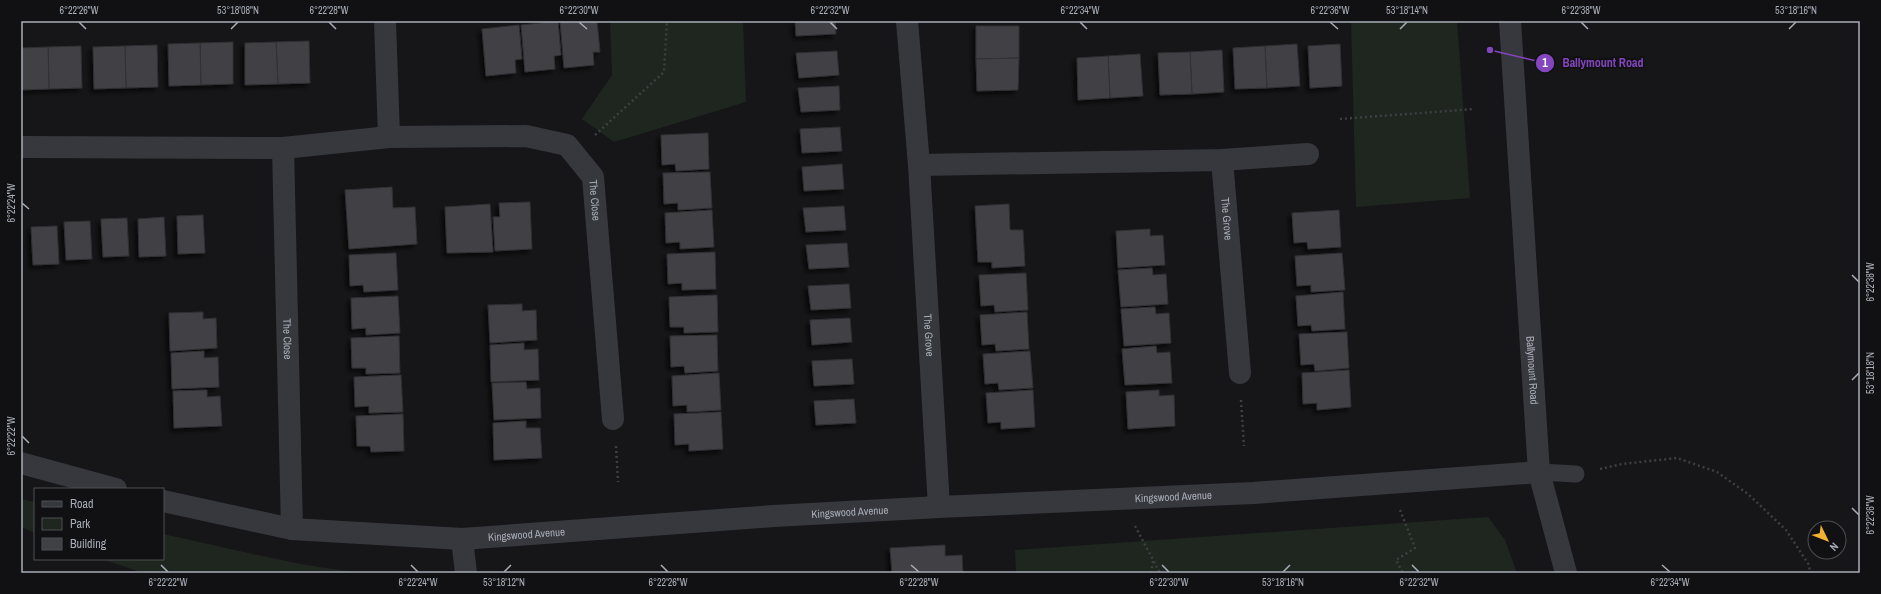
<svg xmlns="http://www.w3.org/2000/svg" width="1881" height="594" font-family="'Archivo Narrow',sans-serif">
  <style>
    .green { fill: #1e261f }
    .building { fill: #404145; stroke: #303034; filter: url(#shadow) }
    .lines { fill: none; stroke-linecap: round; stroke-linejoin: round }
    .path { stroke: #3d3f44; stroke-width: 2.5; stroke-dasharray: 2 3; stroke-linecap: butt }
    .service { stroke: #37383d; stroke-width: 17 }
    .minor { stroke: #37383d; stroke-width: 22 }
    .tertiary { stroke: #37383d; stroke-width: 22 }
    .ticks { fill: none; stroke: #a8adb8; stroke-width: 1.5 }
    .labels { text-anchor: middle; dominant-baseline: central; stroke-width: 4; stroke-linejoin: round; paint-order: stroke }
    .street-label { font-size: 11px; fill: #a8adb8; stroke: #111113 }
    .leader { fill: none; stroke: #8446be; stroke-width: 1.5 }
    .callout-dot { fill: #8446be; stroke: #111113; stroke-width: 1.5 }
    .mark-label { font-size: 12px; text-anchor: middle; font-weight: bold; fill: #fff }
    .callout-label { font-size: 12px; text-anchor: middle; font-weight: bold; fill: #8446be; stroke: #111113; stroke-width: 4; stroke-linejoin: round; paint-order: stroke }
    .neatline { fill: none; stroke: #a8adb8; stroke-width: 1.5 }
    .ticks-label { font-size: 10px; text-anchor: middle; fill: #a8adb8 }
  </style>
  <defs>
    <filter id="shadow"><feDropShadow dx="-3.5" dy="3.5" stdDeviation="2" flood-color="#0009"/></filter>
  </defs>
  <rect width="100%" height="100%" fill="#161618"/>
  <g class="green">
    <polygon points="610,21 743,21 746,102 614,142 582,119 612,75"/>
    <polygon points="1351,21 1457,21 1470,198 1356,207"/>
    <polygon points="21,499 35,502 35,533 21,527"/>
    <polygon points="1488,517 1505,540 1517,573 1016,573 1015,550"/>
    <path d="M163,534C231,548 300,568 369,573H143L102,559H163Z"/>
  </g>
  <g class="building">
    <polygon points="558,21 561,55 554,56 555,69 525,72 521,25"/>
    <polygon points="560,21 597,21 600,52 593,52 594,65 564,68"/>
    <polygon points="795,21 835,21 836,34 796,36"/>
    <polygon points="519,25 522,59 515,60 516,73 486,76 482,29"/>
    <polygon points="976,26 1019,26 1019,58 976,59"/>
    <polygon points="309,41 310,83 278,84 276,42"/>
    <polygon points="233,42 233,84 201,85 200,43"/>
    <polygon points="276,42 278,84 245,85 245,43"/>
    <polygon points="200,43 201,85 169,86 168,44"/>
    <polygon points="1297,44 1300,86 1267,88 1265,46"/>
    <polygon points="1340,44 1342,86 1310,88 1308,46"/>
    <polygon points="157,45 158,87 126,88 125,46"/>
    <polygon points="81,46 82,88 49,89 48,47"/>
    <polygon points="125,46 126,88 94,89 93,47"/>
    <polygon points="1265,46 1267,88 1235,89 1233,48"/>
    <polygon points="48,47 49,89 21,90 21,48"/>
    <polygon points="1222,50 1224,92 1192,94 1190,52"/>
    <polygon points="837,51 839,75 799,78 796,53"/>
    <polygon points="1190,52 1192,94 1160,95 1158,53"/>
    <polygon points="1140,54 1143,96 1110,98 1108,56"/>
    <polygon points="1108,56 1110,98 1078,100 1077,58"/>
    <polygon points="1019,58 1018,90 977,91 976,59"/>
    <polygon points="839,86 840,110 801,112 798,88"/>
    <polygon points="840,127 842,151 802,153 800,129"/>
    <polygon points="708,133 709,169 676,171 675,164 662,165 661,135"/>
    <polygon points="842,164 844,189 804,191 802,167"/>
    <polygon points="710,172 712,208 678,210 678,203 664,204 663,173"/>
    <polygon points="392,187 393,208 415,207 417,244 349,249 345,190"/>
    <polygon points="530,202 532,249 495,251 493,217 500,217 499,203"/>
    <polygon points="490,204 493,252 447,253 445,207"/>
    <polygon points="1009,204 1010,230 1023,230 1025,266 992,268 992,262 978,262 975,206"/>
    <polygon points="844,206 846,230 806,232 803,208"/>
    <polygon points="712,210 714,247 680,249 680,242 666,243 665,213"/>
    <polygon points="1339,210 1341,247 1308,249 1307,242 1294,243 1292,213"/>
    <polygon points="203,215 205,253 178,254 177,216"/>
    <polygon points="164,217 166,256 139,257 138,219"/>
    <polygon points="127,218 129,256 103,257 101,219"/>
    <polygon points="90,221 92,259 66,260 64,222"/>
    <polygon points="57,226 59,264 33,265 31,227"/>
    <polygon points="1150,229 1150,236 1163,235 1165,265 1118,268 1116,231"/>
    <polygon points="847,243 849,267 809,269 806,245"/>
    <polygon points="715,252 716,289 682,290 682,283 668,284 667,254"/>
    <polygon points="396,253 398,290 364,292 363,285 350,286 349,255"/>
    <polygon points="1342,253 1345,290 1311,292 1311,285 1297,286 1295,256"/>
    <polygon points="1152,268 1153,275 1166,274 1168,304 1121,307 1118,270"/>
    <polygon points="1026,273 1028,310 995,312 994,305 981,306 979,275"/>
    <polygon points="849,284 851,308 811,310 808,286"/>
    <polygon points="1343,292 1345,329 1312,331 1311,325 1298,326 1296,296"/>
    <polygon points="717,295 718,332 684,333 684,327 670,327 669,297"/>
    <polygon points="398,296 400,333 366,335 366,328 352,329 351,298"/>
    <polygon points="522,304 522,311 536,310 537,340 490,343 488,305"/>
    <polygon points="1155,307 1156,314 1169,313 1171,343 1124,346 1121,309"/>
    <polygon points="203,312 203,319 216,318 217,348 170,351 169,313"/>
    <polygon points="1027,312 1029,349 996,351 995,344 982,345 980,315"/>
    <polygon points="850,318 852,342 812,345 810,320"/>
    <polygon points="1347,332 1349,368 1315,371 1314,364 1301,365 1299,334"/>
    <polygon points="717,335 718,371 685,373 684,366 671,367 670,336"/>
    <polygon points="399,336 400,373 366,374 366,368 352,368 351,338"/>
    <polygon points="524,343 524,350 538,349 539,380 491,382 490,345"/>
    <polygon points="1156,346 1157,353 1170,352 1172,383 1125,385 1122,349"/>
    <polygon points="204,351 204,358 218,357 219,387 172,389 171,353"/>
    <polygon points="1030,351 1033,388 999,390 998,383 985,384 983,354"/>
    <polygon points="852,359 854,384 814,386 812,361"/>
    <polygon points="1349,370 1351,407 1317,410 1317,403 1303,404 1302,373"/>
    <polygon points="719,373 721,410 687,412 687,405 673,406 672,376"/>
    <polygon points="401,375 403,412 369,413 369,406 355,407 354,377"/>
    <polygon points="526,382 527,389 540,388 541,418 494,420 492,383"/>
    <polygon points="207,390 207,397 220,396 222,426 174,428 173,391"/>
    <polygon points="1033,390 1035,427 1001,429 1001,422 988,423 986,393"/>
    <polygon points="1159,390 1159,396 1174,395 1175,426 1128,429 1126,392"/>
    <polygon points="854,399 856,423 816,425 814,401"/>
    <polygon points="721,412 723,449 689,451 689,444 675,445 674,414"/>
    <polygon points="403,414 404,451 371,452 370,446 357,446 356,416"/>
    <polygon points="526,421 526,428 540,428 542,458 494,460 493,423"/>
    <polygon points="945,545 945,556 962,555 963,573 892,573 890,548"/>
  </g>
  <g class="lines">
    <g class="path">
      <polyline points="1340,119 1474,109"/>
      <polyline points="595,135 664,72 667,21"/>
      <polyline points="1241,400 1244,446"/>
      <polyline points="616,446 618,482"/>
      <polyline points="1600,469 1622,464 1677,458 1717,472 1748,494 1786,530 1809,565 1810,573"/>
      <polyline points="1400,510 1415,548 1396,560 1403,573"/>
      <polyline points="1135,526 1160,573"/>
      <polyline points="1151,573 1153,561"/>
    </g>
    <polyline class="service" points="1539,472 1576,474"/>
    <g class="minor">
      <polyline points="385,21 389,137"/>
      <path id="s1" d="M907,21L919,165L939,507"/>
      <path id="s2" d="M21,147L283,148L389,137L526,136L567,145L593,177L613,419"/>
      <path id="s3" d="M283,148L292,529"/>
      <path id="s4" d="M1222,160L1240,373"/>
      <polyline points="919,165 1222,160 1308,154"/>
      <polyline points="21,463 116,489"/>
      <path id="s5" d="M163,501L292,529L462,539L774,516L939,507L1253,493L1539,472"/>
      <polyline points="462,539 466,573"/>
    </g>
    <path class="tertiary" id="s6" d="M1510,21L1539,472L1566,573"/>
  </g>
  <path class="ticks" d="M79,22L86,29M329,22L336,29M579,22L587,29M830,22L837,29M1080,22L1087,29M1330,22L1338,29M1581,22L1588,29M231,29L238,22M1400,29L1407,22M1789,29L1796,22M22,203L29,209M1852,275L1859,282M1852,380L1859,373M22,436L29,443M1852,508L1859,515M161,565L168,572M411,565L418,572M661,565L668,572M911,565L919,572M1162,565L1169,572M1412,565L1419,572M1662,565L1670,572M504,572L511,565M1283,572L1290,565"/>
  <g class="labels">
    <g class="street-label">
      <text stroke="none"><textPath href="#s2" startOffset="612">The Close</textPath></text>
      <text stroke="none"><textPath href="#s4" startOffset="59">The Grove</textPath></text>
      <text stroke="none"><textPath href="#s1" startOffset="315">The Grove</textPath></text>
      <text stroke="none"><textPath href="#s3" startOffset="191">The Close</textPath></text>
      <text stroke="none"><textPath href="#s6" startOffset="350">Ballymount Road</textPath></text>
      <text stroke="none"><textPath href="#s5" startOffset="1015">Kingswood Avenue</textPath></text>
      <text stroke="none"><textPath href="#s5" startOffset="691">Kingswood Avenue</textPath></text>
      <text stroke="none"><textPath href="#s5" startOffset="367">Kingswood Avenue</textPath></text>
    </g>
  </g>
  <path class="leader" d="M1490 50L1545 63"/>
  <g class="callout-dot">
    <circle cx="1490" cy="50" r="4"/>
    <circle cx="1545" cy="63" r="10"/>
  </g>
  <g class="mark-label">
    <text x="1545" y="67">1</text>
  </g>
  <g class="callout-label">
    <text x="1603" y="67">Ballymount Road</text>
  </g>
  <rect width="1881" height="594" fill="none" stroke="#111113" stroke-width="44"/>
  <rect x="34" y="488" width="130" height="72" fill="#111113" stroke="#4d4f55"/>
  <rect x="42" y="501" width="20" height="6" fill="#37383d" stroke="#4d4f55"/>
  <text x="70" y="508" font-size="12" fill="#a8adb8">Road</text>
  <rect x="42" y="518" width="20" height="12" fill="#1e261f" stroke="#4d4f55"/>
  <text x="70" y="528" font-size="12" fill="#a8adb8">Park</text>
  <rect x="42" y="538" width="20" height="12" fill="#404145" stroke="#4d4f55"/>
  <text x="70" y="548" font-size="12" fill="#a8adb8">Building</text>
  <g transform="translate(1827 540) rotate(133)"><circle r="19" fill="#111113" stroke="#4d4f55"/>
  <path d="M0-3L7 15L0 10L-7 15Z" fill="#f2b134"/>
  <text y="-6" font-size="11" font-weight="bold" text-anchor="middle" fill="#a8adb8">N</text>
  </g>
  <rect x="22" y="22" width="1837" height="550" class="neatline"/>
  <g class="ticks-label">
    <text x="79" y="14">6°22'26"W</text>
    <text x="238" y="14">53°18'08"N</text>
    <text x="329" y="14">6°22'28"W</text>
    <text x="579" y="14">6°22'30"W</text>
    <text x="830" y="14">6°22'32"W</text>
    <text x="1080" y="14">6°22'34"W</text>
    <text x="1330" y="14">6°22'36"W</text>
    <text x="1407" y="14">53°18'14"N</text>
    <text x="1581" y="14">6°22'38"W</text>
    <text x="1796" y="14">53°18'16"N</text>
    <text transform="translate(11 203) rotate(-90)" y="4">6°22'24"W</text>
    <text transform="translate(1870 282) rotate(-90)" y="4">6°22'38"W</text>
    <text transform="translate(1870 373) rotate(-90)" y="4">53°18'18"N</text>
    <text transform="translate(11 436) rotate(-90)" y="4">6°22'22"W</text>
    <text transform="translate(1870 515) rotate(-90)" y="4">6°22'36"W</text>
    <text x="168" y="586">6°22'22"W</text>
    <text x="418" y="586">6°22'24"W</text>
    <text x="504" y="586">53°18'12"N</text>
    <text x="668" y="586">6°22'26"W</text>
    <text x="919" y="586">6°22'28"W</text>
    <text x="1169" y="586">6°22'30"W</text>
    <text x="1283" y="586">53°18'16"N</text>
    <text x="1419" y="586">6°22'32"W</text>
    <text x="1670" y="586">6°22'34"W</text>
  </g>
</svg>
